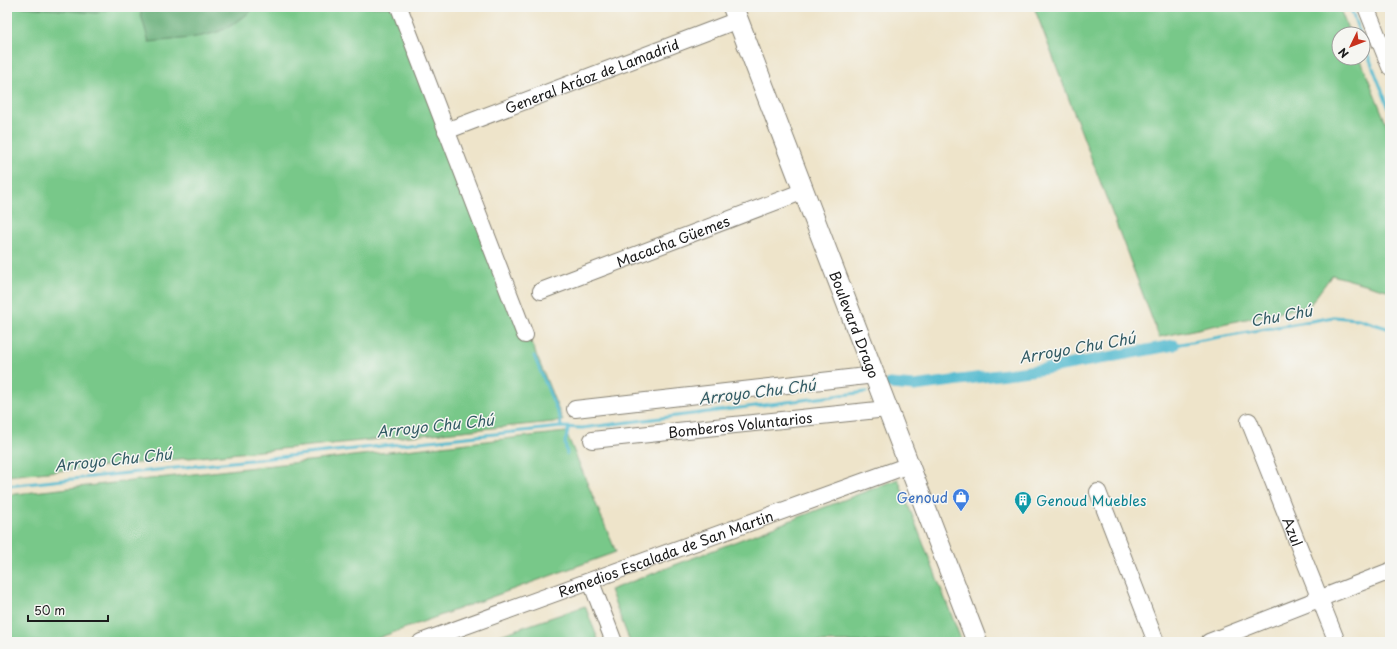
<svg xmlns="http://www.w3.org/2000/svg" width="1397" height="649" font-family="'Playpen Sans',sans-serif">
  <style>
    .green { fill: #78c889; stroke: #4a7252 }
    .forest { fill: #62ac75; stroke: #3f6448 }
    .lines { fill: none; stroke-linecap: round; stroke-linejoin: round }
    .stream { stroke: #52bacf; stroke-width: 3 }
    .canal { stroke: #52bacf; stroke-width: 11 }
    .minor-casing { stroke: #858073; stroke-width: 18 }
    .major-casing { stroke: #858073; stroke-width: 22 }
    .minor { stroke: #fff; stroke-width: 16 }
    .major { stroke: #fff; stroke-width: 20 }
    .labels { text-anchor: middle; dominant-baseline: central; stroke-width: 3; stroke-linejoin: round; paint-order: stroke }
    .street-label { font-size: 14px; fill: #1c1c1c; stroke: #f6f6f2 }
    .shop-label { font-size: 14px; fill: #366cbe; stroke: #f6f6f2; text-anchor: end }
    .culture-label { font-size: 14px; fill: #0d838f; stroke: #f6f6f2; text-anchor: start }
    .water-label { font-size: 15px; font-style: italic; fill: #325b64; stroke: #f6f6f2 }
  </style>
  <rect width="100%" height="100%" fill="#f6f6f2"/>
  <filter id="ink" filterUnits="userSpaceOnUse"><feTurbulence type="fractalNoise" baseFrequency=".025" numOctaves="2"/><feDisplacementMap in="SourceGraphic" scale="8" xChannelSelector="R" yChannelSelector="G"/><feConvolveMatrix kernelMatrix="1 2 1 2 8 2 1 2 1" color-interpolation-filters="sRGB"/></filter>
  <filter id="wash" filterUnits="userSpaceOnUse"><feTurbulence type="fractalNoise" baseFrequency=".012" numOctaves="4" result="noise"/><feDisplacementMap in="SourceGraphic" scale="16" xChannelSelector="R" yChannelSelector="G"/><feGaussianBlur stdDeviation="0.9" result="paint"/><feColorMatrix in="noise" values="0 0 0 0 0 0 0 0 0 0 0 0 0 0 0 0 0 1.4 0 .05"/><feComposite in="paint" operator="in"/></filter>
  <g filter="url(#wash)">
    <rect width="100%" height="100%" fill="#eee4ca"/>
    <g class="green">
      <polygon points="7,7 399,7 446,131 563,421 7,476"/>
      <polygon points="1034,7 1339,7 1350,34 1339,34 1339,58 1360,58 1390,133 1390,291 1332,275 1309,306 1159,337"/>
      <polygon points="566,432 616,552 367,642 7,642 7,495"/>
      <polygon points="898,479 962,642 630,642 610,590"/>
      <polygon points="585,606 599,642 480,642"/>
    </g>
    <g class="forest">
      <polygon points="24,7 114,7 97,13"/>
      <path d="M141,7H256C246,15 237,23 225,29C207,38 170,40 149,42L141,15Z"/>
    </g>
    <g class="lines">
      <g class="stream">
        <polyline points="1350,7 1360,34"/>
        <polyline points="1363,42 1390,111"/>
        <polyline points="1174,345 1334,317 1358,319 1390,329"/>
        <polyline points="534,356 560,418 561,427"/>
        <polyline points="567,454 565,442 569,427"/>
        <polyline points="7,486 561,427 582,428 866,392"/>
      </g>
      <polyline class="canal" points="890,384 914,386 1045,369 1174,345"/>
    </g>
  </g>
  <g filter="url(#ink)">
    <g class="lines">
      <defs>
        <g id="minor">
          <polyline points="399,7 525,335"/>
          <polyline points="1366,7 1390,67"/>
          <path id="s1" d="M446,131L738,20"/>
          <path id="s2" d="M541,291L804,191"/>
          <polyline points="575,409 875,375"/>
          <path id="s3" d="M1249,421L1337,642"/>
          <path id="s4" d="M592,440L887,409"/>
          <polyline points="1098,492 1156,642"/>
          <polyline points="591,582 614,642"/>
          <path id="s5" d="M421,642L909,465"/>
          <polyline points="1209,642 1390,571"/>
        </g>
        <g id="major">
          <path id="s6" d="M733,7L977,642"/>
        </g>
      </defs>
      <use href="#minor" class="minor-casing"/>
      <use href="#major" class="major-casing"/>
      <use href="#minor" class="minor"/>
      <use href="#major" class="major"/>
    </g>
  </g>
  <defs>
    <symbol id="shop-pin" viewBox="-11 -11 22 30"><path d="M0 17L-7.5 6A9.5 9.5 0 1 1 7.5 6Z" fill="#3f7fe0" stroke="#f6f6f2"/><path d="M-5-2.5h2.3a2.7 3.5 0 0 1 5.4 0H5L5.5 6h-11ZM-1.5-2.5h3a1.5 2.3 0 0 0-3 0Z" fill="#fff"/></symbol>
    <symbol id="building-pin" viewBox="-11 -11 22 30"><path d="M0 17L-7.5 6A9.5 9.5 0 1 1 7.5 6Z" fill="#0f9aa8" stroke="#f6f6f2"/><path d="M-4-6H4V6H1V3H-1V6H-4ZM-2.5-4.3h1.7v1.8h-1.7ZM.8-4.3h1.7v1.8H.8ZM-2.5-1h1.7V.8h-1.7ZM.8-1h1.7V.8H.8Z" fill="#fff"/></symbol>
  </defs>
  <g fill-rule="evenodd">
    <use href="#shop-pin" x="951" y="487" width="20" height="27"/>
    <use href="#building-pin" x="1013" y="490" width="20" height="27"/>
  </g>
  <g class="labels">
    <g class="street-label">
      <text stroke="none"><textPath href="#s1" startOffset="156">General Aráoz de Lamadrid</textPath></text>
      <text stroke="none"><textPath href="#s2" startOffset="141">Macacha Güemes</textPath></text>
      <text stroke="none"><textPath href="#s6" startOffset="340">Boulevard Drago</textPath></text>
      <text stroke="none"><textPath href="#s4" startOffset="149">Bomberos Voluntarios</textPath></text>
      <text stroke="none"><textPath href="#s3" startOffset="119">Azul</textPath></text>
      <text stroke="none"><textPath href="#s5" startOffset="260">Remedios Escalada de San Martin</textPath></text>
    </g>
    <g class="shop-label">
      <text x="948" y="497">Genoud</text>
    </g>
    <g class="culture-label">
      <text x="1036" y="500">Genoud Muebles</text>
    </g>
    <g class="water-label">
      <text transform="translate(1281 315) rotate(-10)">Chu Chú</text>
      <text transform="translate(1077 347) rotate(-10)">Arroyo Chu Chú</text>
      <text transform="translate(757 391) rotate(-7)">Arroyo Chu Chú</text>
      <text transform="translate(435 425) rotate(-6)">Arroyo Chu Chú</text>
      <text transform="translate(113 459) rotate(-6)">Arroyo Chu Chú</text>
    </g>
  </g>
  <rect width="1397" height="649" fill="none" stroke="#f6f6f2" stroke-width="24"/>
  <g transform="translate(1351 46) rotate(227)"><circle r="19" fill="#f6f6f2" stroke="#9f9f9c"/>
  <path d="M0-3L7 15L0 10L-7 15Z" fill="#c8321e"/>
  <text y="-6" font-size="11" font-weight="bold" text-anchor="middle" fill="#1c1c1c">N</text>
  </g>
  <path d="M28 615v6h80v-6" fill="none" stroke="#1c1c1c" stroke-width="2"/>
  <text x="34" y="615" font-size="12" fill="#1c1c1c" stroke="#f6f6f2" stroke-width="3" paint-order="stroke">50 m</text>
</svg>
